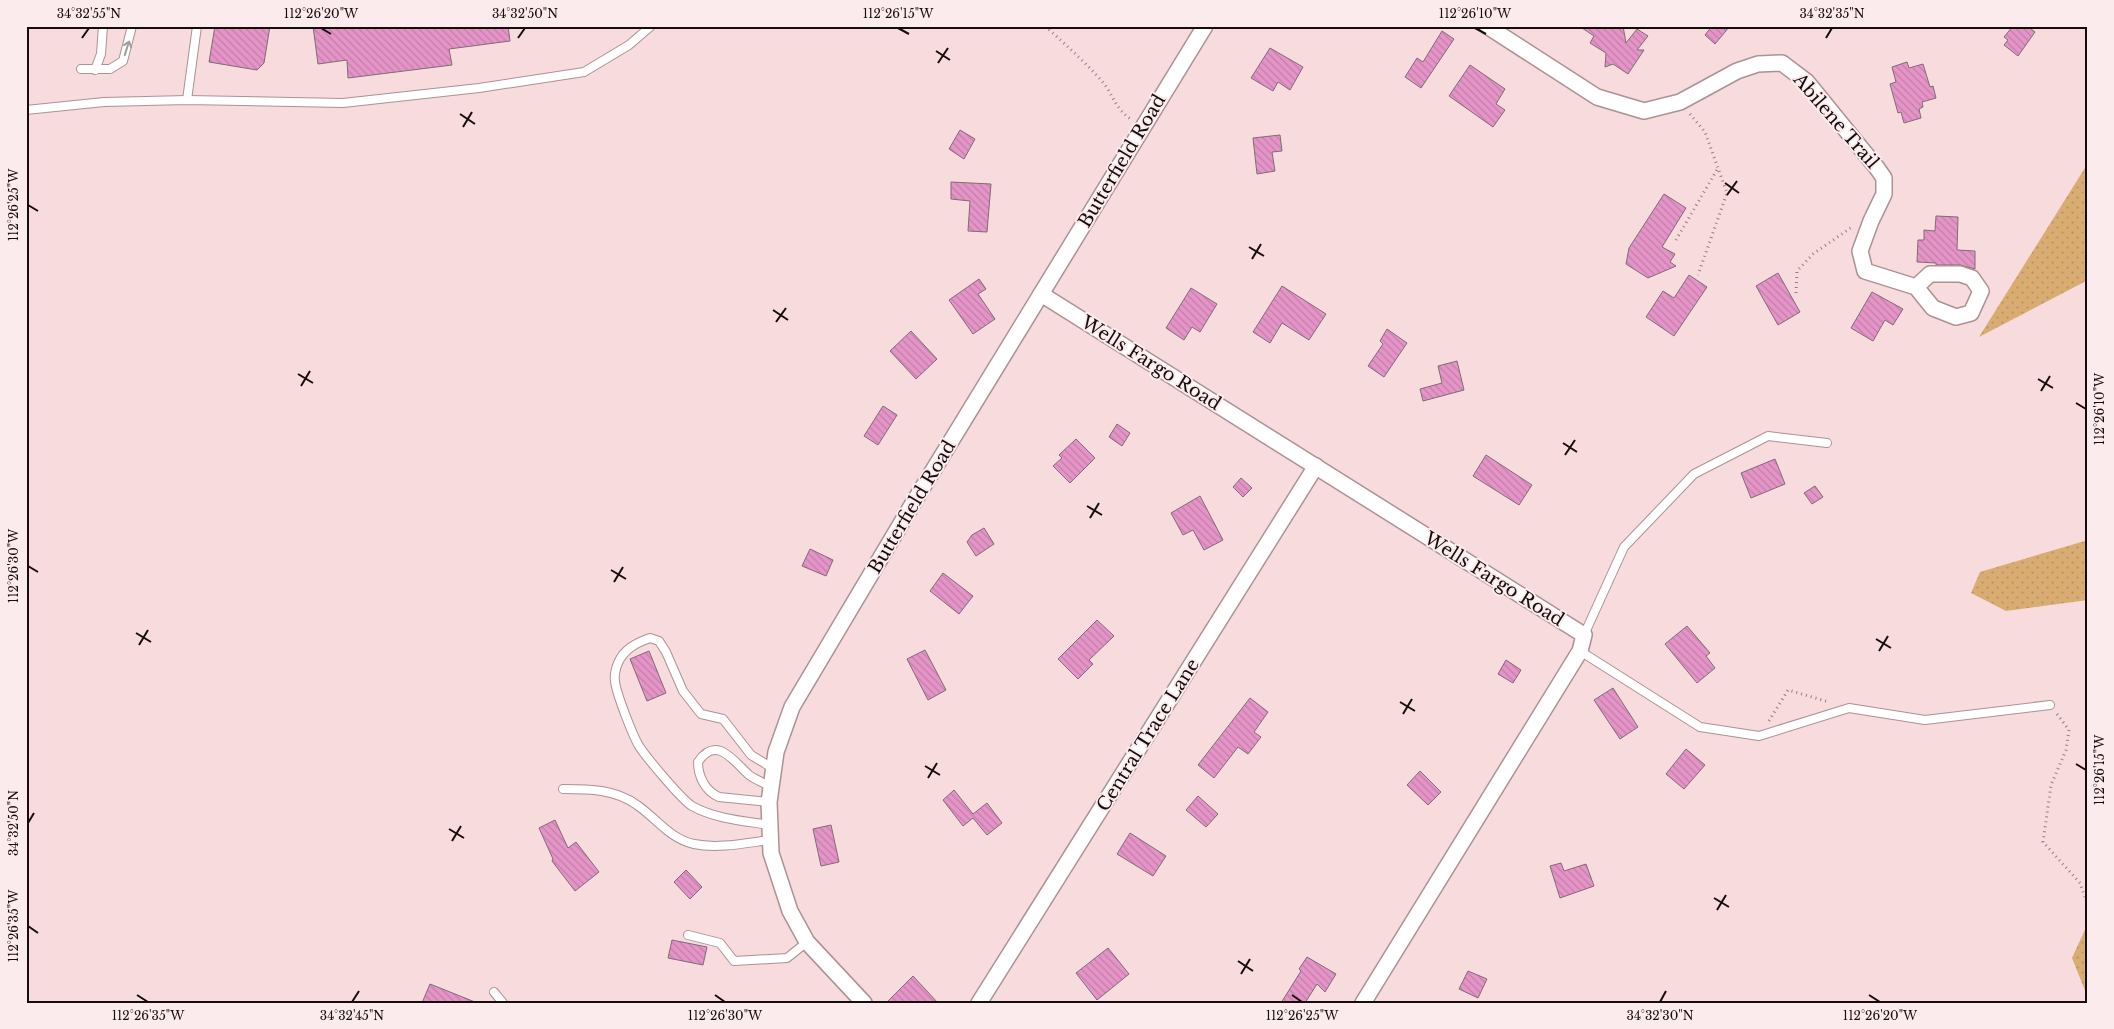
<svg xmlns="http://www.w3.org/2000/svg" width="2114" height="1029" font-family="'Libre Baskerville',serif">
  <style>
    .grass { fill: url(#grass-dots) }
    .building { fill: url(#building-back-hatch); stroke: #7f6b77 }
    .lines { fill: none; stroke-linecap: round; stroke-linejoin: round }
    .lane-casing { stroke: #ac9294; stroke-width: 10 }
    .street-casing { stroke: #ac9294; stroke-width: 18 }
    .path { stroke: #948082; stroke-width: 3; stroke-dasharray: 1 4; stroke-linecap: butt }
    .lane { stroke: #fff; stroke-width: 8 }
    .street { stroke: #fff; stroke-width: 15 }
    .oneway { stroke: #a19e9e }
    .ticks { fill: none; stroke: #150c0d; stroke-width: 2 }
    .labels { text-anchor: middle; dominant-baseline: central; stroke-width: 4; stroke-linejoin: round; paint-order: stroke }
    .street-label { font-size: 18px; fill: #150c0d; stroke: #fcebec }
    .neatline { fill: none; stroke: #150c0d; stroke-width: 2 }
    .ticks-label { font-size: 12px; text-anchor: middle; fill: #150c0d }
  </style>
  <defs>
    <pattern id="grass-dots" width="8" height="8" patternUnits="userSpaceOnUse" patternTransform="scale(1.25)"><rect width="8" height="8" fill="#d9ac72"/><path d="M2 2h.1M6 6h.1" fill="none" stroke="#b99362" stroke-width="1.8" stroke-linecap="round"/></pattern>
    <pattern id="building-back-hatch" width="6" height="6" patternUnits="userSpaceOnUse" patternTransform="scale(1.25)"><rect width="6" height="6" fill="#e594c7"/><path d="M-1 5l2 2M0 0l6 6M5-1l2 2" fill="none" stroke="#c47eaa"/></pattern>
  </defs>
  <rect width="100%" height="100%" fill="#f7dbdd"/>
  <g class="grass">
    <polygon points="2088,162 2088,280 1979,337 2088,163"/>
    <polygon points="2088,540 2088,600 2006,611 1971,593 1980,572"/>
    <polygon points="2088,923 2088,998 2072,958"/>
  </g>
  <g class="building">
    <polygon points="215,26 270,26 264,63 257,70 209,62"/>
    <polygon points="313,26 508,26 510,41 449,49 452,65 348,78 347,60 318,64"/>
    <polygon points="1579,26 1623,26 1626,43 1637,29 1648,36 1637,50 1644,50 1628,74 1613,64 1605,67 1606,53 1590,43 1594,36"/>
    <polygon points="1712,26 1730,26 1715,44 1705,35"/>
    <polygon points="2013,26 2027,26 2035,32 2018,56 2004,45 2008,40 2004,37"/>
    <polygon points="1442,31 1454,39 1421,88 1405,77 1417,58 1423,62"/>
    <polygon points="1270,48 1303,67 1290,90 1278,82 1273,91 1251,78"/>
    <polygon points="1907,62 1909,68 1923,64 1930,87 1933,86 1936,98 1922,102 1923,107 1919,109 1921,118 1904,123 1901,112 1898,113 1890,84 1896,82 1892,67"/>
    <polygon points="1470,65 1505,89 1496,104 1505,110 1493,127 1449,96"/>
    <polygon points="960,130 975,139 964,159 949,149"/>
    <polygon points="1280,135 1282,151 1272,152 1275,171 1257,174 1253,138"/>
    <polygon points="951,182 991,184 987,232 968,231 970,201 951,199"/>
    <polygon points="1664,194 1686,208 1662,247 1675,254 1670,262 1676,266 1648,278 1626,264 1629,248"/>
    <polygon points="1936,216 1958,217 1957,250 1975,251 1975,269 1960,265 1936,265 1936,263 1917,262 1918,240 1924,240 1924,230 1935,231"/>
    <polygon points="1778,273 1800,312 1778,325 1756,286"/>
    <polygon points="1689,275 1707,287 1674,336 1646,317 1663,291 1674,298"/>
    <polygon points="979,279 986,289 978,294 995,319 973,334 949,300"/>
    <polygon points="1282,286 1326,314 1309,340 1282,323 1270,343 1253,332"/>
    <polygon points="1191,288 1217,304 1200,332 1192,327 1184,340 1166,328"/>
    <polygon points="1872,292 1903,309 1893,325 1885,320 1873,341 1851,328"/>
    <polygon points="1387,329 1407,343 1384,377 1368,366 1383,344 1380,341"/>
    <polygon points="911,331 937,359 916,379 890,351"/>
    <polygon points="1457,361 1464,390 1423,401 1420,389 1442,383 1438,366"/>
    <polygon points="883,406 897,415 878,445 864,436"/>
    <polygon points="1117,424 1130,433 1122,446 1109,437"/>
    <polygon points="1076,439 1095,458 1070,483 1053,466 1062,458 1059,455"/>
    <polygon points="1486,455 1532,485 1519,505 1473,476"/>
    <polygon points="1775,459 1785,484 1751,498 1741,473"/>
    <polygon points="1241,478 1252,488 1243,497 1233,487"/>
    <polygon points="1815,486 1823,497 1812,504 1804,493"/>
    <polygon points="1200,496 1223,540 1204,550 1193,530 1183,535 1171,513"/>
    <polygon points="984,528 994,544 976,556 967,542 972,535"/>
    <polygon points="810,549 833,560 826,576 802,566"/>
    <polygon points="943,573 973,596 959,614 930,591"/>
    <polygon points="1097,620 1114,636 1089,660 1093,664 1078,679 1058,659"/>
    <polygon points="1687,626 1710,653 1706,656 1715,668 1697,683 1665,644"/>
    <polygon points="925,650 946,690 928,700 907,659"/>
    <polygon points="649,651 666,693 647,701 630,659"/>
    <polygon points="1506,660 1521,670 1513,683 1498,674"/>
    <polygon points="1613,688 1638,727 1620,739 1594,700"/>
    <polygon points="1250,698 1268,712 1254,732 1261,737 1248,754 1238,747 1214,778 1198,765"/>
    <polygon points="1686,749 1705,765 1684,789 1666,774"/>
    <polygon points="1420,771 1441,792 1428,805 1407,785"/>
    <polygon points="954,790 973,814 987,803 1002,823 987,835 973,818 963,826 943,800"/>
    <polygon points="1198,796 1218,814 1206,827 1186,810"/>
    <polygon points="555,820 568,848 576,842 599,872 575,891 552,861 553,859 539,828"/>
    <polygon points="831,825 839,862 821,866 813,829"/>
    <polygon points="1130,833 1166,856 1153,876 1117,854"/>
    <polygon points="1561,863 1564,871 1586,864 1594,886 1560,898 1550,866"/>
    <polygon points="686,870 702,887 690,899 674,882"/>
    <polygon points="672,940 707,947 703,965 668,958"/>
    <polygon points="1108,948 1129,974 1097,1000 1076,973"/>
    <polygon points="1307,957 1336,974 1325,992 1317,984 1305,1003 1281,1003 1301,971 1299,969"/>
    <polygon points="1468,971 1487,979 1478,998 1459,989"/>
    <polygon points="913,976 938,1003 886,1003"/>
    <polygon points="430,984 475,1002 475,1003 422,1003"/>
  </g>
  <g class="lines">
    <defs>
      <g id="lane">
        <polyline points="81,69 110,69 123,61 132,26"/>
        <polyline points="95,70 101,54 103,26"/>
        <polyline points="187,100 197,26"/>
        <polyline points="26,110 104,102 187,100 343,103 479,88 584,72 629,45 651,26"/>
        <polyline points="1584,635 1624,547 1694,474 1768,436 1827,443"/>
        <polyline points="1580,651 1700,727 1759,736 1849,708 1925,720 2050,705"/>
        <path d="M563,789C589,789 615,789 637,805C656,818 670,839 694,844C718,849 746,843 770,840"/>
        <path d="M769,802L719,797C705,791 698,776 698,762C717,734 734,762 749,775C756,780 764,783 771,787"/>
        <path d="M770,825C745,821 715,819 692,806C682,800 646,757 639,746C633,736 616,693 615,681C614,676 616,667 618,663C624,649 636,643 650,638L659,641L666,652L683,691L701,714L723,719L751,755L774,769"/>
        <polyline points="688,935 720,943 734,961 787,958 807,942"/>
        <polyline points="494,992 503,1003"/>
      </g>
      <g id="street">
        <polyline points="1487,26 1597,97 1644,111 1680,102 1737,71 1758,64 1782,63 1807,82 1877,168 1884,178 1884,194 1871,221 1860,251 1865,271 1916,287 1933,308 1956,317 1971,313 1981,291 1972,278 1960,274 1930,274 1916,287"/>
        <polyline points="1041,294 1584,635 1580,651 1363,1003"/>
        <polyline points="864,1003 807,942 790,911 771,853 769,802 776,752 792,707 915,500 1205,26"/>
        <polyline points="979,1003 1316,466"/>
      </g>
    </defs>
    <use href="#lane" class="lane-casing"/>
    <use href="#street" class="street-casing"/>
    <g class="path">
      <path d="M1045,26C1065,44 1084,61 1101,80C1114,95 1114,108 1132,120"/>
      <polyline points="1690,114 1705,132 1727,193 1698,275"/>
      <polyline points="1676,240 1718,168"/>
      <polyline points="1796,293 1797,271 1813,254 1852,227"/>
      <polyline points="2057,714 2069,730 2066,750 2051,785 2043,842 2080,883 2088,906"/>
      <polyline points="1769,721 1788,690 1829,702"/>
    </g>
    <use href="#lane" class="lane"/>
    <use href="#street" class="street"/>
  </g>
  <defs><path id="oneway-shaft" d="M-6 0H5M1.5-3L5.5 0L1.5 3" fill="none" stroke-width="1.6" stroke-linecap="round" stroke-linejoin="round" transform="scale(1.25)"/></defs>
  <use class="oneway" href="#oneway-shaft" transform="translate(127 48) rotate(-72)"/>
  <path class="ticks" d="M321,28L331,34M898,28L909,34M1475,28L1486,34M82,38L89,28M518,38L525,28M1826,38L1832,28M936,51L950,60M938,63L948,48M460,114L475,124M463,127L472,112M1725,183L1739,193M1727,195L1737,181M28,205L38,211M1249,247L1264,256M1252,259L1261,244M773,310L788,320M776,322L786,308M298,374L313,383M2038,379L2053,388M301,386L310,371M2041,391L2050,376M2076,403L2086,409M1563,443L1577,452M1565,455L1575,440M1087,506L1102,515M1090,518L1099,503M28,566L38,572M611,570L626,579M614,582L623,567M136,633L151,642M1876,639L1891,648M139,645L148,630M1879,651L1888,636M1400,702L1415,711M1403,714L1412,699M2076,764L2086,770M925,766L940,775M928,778L937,763M28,823L34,813M449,829L464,838M452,841L461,826M1714,898L1729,907M1717,910L1726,895M28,926L38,933M1238,961L1253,971M1241,974L1250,959M137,995L148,1002M715,995L725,1002M1292,995L1302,1002M1869,995L1880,1002M352,1002L359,991M1660,1002L1666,991"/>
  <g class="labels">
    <g class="street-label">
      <text transform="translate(1836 121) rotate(49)">Abilene Trail</text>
      <text transform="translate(1122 161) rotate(-59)">Butterfield Road</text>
      <text transform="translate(1151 363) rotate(32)">Wells Fargo Road</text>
      <text transform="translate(912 507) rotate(-59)">Butterfield Road</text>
      <text transform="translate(1494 579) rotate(32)">Wells Fargo Road</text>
      <text transform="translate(1148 735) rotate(-58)">Central Trace Lane</text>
    </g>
  </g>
  <rect width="2114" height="1029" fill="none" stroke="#fcebec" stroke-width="55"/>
  <rect x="28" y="28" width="2058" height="974" class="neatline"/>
  <g class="ticks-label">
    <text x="89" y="18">34°32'55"N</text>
    <text x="321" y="18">112°26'20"W</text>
    <text x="525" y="18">34°32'50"N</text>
    <text x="898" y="18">112°26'15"W</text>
    <text x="1475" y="18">112°26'10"W</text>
    <text x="1832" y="18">34°32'35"N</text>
    <text transform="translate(14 205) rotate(-90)" y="4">112°26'25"W</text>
    <text transform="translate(2100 409) rotate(-90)" y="4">112°26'10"W</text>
    <text transform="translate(14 566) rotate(-90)" y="4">112°26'30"W</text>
    <text transform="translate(2100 770) rotate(-90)" y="4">112°26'15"W</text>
    <text transform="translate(14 823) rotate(-90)" y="4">34°32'50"N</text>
    <text transform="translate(14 926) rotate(-90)" y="4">112°26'35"W</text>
    <text x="148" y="1020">112°26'35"W</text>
    <text x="352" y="1020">34°32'45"N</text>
    <text x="725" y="1020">112°26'30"W</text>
    <text x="1302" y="1020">112°26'25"W</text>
    <text x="1660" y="1020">34°32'30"N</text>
    <text x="1880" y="1020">112°26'20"W</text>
  </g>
</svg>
